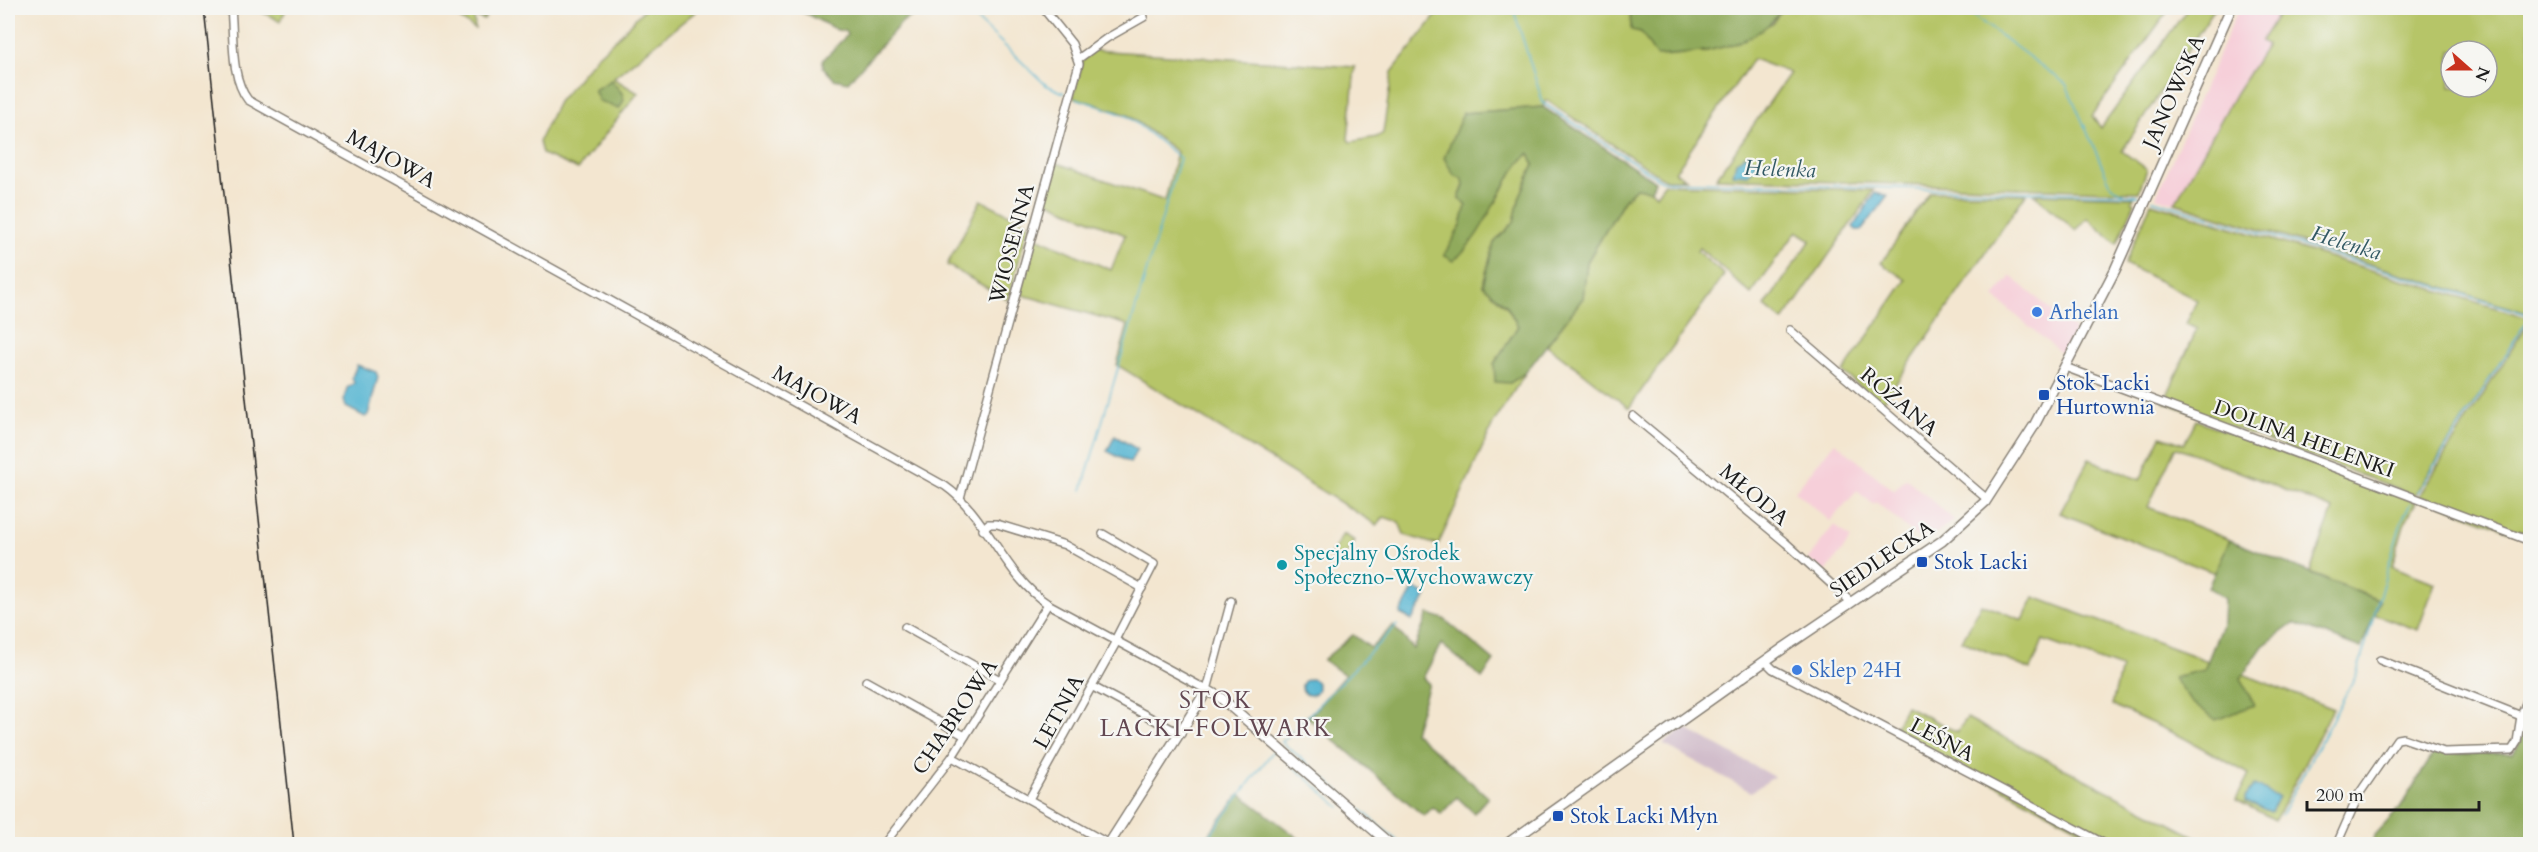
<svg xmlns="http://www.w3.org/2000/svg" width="2538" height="852" font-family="Cardo,serif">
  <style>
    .built { fill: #f6cfd9 }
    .industrial { fill: #d1bdcb }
    .green { fill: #b6c568; stroke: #697042; stroke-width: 1.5; fill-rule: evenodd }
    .forest { fill: #90aa5c; stroke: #56633c; stroke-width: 1.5 }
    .water { fill: #52b4d1; stroke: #376876; stroke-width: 1.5 }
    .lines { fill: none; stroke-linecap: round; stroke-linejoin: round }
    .stream { stroke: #52b4d1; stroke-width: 1.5 }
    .street-casing { stroke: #888176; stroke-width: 10 }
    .secondary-casing { stroke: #888176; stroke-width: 12 }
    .street { stroke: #fff; stroke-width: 7 }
    .secondary { stroke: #fff; stroke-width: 9 }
    .rail { stroke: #1c1c1c; stroke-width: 1.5 }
    .shop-dot { fill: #3f7fe0; stroke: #f6f6f2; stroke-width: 2 }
    .transit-dot { fill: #1a4fb4; stroke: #f6f6f2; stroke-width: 2 }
    .culture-dot { fill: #0f9aa8; stroke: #f6f6f2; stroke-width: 2 }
    .labels { text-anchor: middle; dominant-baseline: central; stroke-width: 4.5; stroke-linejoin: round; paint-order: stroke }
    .street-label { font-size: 21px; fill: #1c1c1c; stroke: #f6f6f2 }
    .shop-label { font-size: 21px; fill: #366cbe; stroke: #f6f6f2; text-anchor: start }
    .transit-label { font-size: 21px; fill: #164399; stroke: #f6f6f2; text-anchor: start }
    .culture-label { font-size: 21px; fill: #0d838f; stroke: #f6f6f2; text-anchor: start }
    .water-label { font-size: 22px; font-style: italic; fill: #325964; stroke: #f6f6f2 }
    .quarter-label { font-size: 24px; letter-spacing: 1.5px; fill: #634852; stroke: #f6f6f2 }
  </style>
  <rect width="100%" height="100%" fill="#f6f6f2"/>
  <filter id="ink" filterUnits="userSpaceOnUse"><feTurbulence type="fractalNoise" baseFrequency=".0167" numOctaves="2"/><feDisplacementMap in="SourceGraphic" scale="12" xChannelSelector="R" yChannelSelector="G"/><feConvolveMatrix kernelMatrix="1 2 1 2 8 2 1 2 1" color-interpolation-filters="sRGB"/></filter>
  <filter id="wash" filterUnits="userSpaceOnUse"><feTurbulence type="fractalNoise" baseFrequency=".008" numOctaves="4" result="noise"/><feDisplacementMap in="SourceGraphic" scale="24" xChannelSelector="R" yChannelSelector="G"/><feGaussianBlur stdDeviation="1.35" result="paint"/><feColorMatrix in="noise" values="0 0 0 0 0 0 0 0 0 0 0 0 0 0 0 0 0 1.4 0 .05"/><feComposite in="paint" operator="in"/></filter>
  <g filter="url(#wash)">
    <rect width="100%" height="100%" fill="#f3e6d0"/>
    <g class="built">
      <polygon points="2239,8 2282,8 2262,41 2267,44 2236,93 2175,203 2156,197"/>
      <polygon points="2011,276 2075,330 2062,354 1994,297"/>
      <polygon points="1835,442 1894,491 1906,478 1954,520 1923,542 1876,502 1874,505 1857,491 1830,521 1795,491"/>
      <polygon points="1834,525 1851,539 1825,573 1808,559"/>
    </g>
    <polygon class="industrial" points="1685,728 1774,777 1751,792 1663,744"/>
    <g class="green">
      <polygon points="254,8 287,8 280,21"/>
      <polygon points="444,8 490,8 484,20 474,16 475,29"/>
      <polygon points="645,8 700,8 613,78 638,93 578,169 542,154 539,141 558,102 596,57 618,37"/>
      <polygon points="1442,8 1630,8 1631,29 1703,53 1773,23 1782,8 2170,8 2092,116 2101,128 2188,8 2215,8 2122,151 2147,169 2139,192 1716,178 1790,73 1753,59 1675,172 1686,179 1664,179 1546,100 1543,107 1463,113 1464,185 1459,198 1466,206 1461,225 1445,255 1497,201 1513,170 1529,153 1534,165 1520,196 1514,222 1494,243 1483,285 1507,307 1518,326 1494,364 1510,383 1526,372 1494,422 1438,545 1404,535 1399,522 1384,517 1377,525 1117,365 1128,325 1019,294 1034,236 1111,270 1125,235 1044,200 1054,162 1165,201 1177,152 1128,115 1073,97 1083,60 1093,50 1355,67 1348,139 1350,142 1377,137 1383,133 1392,72"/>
      <path d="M2282,8H2530V314L2175,203L2236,93L2267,45L2261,41ZM2451,51H2487V87H2451Z"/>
      <polygon points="1664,184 1874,190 1783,321 1765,306 1811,240 1797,231 1751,294 1699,248 1697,251 1724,275 1629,408 1547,345 1583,298 1587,262 1624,200 1636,188 1651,190 1656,195"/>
      <polygon points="1930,192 2026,194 1881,405 1843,372 1906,280 1881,263"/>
      <polygon points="2034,194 2134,197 2132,201 2135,203 2117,244 2087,218 2076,231"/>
      <polygon points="981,200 1029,224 1008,300 947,265"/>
      <polygon points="2151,203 2529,318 2415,495 2164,402 2197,329 2186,324 2197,300 2125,264"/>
      <polygon points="2530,320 2530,534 2519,530 2518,534 2419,496"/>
      <polygon points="2196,420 2416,502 2404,525 2392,566 2435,583 2418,630 2374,614 2380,601 2310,572 2333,509 2182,449 2175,448 2148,507 2230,540 2215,573 2060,513 2089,459 2140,480 2161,436 2184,444"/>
      <polygon points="1343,534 1355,541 1341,564 1330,557"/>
      <polygon points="2034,597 2208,661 2204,671 2173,677 2241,678 2243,674 2333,709 2275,820 2236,800 2249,774 2184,738 2112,705 2121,668 2043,640 2031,670 1962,641 1981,604 2023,620"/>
      <polygon points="1906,706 1957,732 1967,718 2210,844 2109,844 1893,731"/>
    </g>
    <g class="forest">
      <polygon points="795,8 917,8 918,13 903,21 848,82 834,79 823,67 823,60 847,35 845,31 837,30"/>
      <path d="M1630,8H1782C1759,48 1698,54 1656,56L1641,32L1631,30Z"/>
      <polygon points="611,80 622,93 624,100 619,109 599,101 594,90"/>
      <path d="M1543,107L1655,181L1651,190L1636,188L1624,200L1587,262L1583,298L1526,372L1510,383L1495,382L1494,364L1518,326L1507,306L1483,285L1494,243L1514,222L1520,196L1534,165L1529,153C1497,184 1488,233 1453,261L1444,255L1461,225L1466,206L1459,198L1464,186L1463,179L1454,175L1444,158L1463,113Z"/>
      <polygon points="2230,540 2380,601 2361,648 2294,623 2263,646 2241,678 2254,705 2216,720 2190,700 2173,677 2204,670 2223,622 2224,599 2208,587"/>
      <polygon points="1428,614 1444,619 1494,661 1482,678 1441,644 1423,678 1429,684 1414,732 1488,797 1474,813 1457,797 1441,814 1433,807 1424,816 1308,718 1345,675 1323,660 1353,635 1371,648 1393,626 1414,649"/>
      <polygon points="2530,713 2530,844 2373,844 2375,835 2399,809 2434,753 2513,753 2520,742 2526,716"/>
      <polygon points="1240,794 1306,844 1216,844 1206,838"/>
    </g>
    <g class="water">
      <polygon points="1745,155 1759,161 1748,175 1733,174 1736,162"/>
      <polygon points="1875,193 1888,196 1862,230 1856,230 1853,227"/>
      <polygon points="357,365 376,372 378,377 368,415 365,417 346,407 344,400 347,388 354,383 352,377"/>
      <polygon points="1115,436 1137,449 1130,463 1107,451"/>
      <polygon points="1414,588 1427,596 1412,620 1400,614"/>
      <circle cx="1310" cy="687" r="8"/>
      <polygon points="2254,785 2278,797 2271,812 2246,802 2245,798"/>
    </g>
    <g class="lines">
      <g class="stream">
        <polyline points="965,8 1046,85 1064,93"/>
        <polyline points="1513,8 1543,103 1662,181 2139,195"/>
        <polyline points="1963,8 2066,84 2107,177 2111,185 2124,194"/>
        <polyline points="1076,98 1127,116 1180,158 1082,490"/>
        <polyline points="2153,200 2530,315"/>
        <polyline points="2418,492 2530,316"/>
        <polyline points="1397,625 1282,742 1401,844"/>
        <polyline points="1287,761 1340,807"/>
        <polyline points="2281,815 2357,673 2402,520 2411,503"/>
        <polyline points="1207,839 1274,750"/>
      </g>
    </g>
  </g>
  <g filter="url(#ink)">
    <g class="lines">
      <defs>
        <g id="street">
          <path d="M231,8C234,36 230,77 248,100L945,486C988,516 1003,575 1048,604L1207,690L1231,601"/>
          <polyline points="1078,59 1107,38 1144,17"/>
          <polyline points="1790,330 1987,499"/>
          <polyline points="2065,367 2530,541"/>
          <polyline points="1633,416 1786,543 1851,602"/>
          <polyline points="960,498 1079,64 1072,44 1043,8"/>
          <polyline points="983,530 988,524 997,524 1065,545 1142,588"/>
          <polyline points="1103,534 1154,564 1115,640"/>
          <polyline points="905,627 1000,680"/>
          <polyline points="2380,660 2521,716 2525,706"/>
          <polyline points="1765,661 1773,669 2105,844"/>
          <polyline points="866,681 965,736"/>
          <polyline points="1093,687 1181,734"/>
          <polyline points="2530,692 2525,706 2530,708"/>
          <polyline points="952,757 1109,844"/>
          <polyline points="1029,799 1117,641"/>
          <polyline points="884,844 952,757 1048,604"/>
          <polyline points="2337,844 2359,794 2397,739 2403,738 2444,752 2512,750 2517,742 2521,716"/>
        </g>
        <g id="secondary">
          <polyline points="1109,844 1207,690 1221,698 1390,844"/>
          <polyline points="1507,844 1785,647 1942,541 1985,502 2034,426 2115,270 2231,8"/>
        </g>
      </defs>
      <use href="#street" class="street-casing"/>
      <use href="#secondary" class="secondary-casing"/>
      <use href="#street" class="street"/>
      <use href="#secondary" class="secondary"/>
      <polyline class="rail" points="204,8 294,844"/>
    </g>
  </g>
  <g class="shop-dot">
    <circle cx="2037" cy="312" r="6"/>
    <circle cx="1797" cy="670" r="6"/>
  </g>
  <g class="transit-dot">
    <rect x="2038" y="389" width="12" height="12" rx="3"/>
    <rect x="1916" y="556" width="12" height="12" rx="3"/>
    <rect x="1552" y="810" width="12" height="12" rx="3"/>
  </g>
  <circle class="culture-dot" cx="1282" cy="565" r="6"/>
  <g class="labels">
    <g class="street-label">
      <text transform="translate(2174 92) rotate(-66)">JANOWSKA</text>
      <text transform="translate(391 159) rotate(29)">MAJOWA</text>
      <text transform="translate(1012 244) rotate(-75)">WIOSENNA</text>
      <text transform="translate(817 395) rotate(29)">MAJOWA</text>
      <text transform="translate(1899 402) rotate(40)">RÓŻANA</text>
      <text transform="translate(2304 439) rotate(20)">DOLINA HELENKI</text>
      <text transform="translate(1754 495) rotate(40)">MŁODA</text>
      <text transform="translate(1882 559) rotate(-34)">SIEDLECKA</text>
      <text transform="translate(1059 712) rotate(-61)">LETNIA</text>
      <text transform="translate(955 717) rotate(-56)">CHABROWA</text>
      <text transform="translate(1942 740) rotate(28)">LEŚNA</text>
    </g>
    <g class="shop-label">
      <text x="2049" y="312">Arhelan</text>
      <text x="1809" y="670">Sklep 24H</text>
    </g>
    <g class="transit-label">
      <text x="2056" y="383">Stok Lacki<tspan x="2056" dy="24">Hurtownia</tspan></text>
      <text x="1934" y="562">Stok Lacki</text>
      <text x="1570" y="816">Stok Lacki Młyn</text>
    </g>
    <g class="culture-label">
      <text x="1294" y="553">Specjalny Ośrodek<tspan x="1294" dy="24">Społeczno-Wychowawczy</tspan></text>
    </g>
    <g class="water-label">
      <text transform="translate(1780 169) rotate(2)">Helenka</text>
      <text transform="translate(2346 243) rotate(17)">Helenka</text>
    </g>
    <g class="quarter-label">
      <text x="1216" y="700">STOK<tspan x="1216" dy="28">LACKI-FOLWARK</tspan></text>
    </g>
  </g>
  <rect width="2538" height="852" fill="none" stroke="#f6f6f2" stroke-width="30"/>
  <g transform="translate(2469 69) rotate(111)"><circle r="28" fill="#f6f6f2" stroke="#9f9f9c" stroke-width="1.5"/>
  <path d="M0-4.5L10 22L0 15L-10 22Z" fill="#c8321e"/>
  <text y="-9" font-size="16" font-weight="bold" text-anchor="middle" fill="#1c1c1c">N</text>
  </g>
  <path d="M2307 801v9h172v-9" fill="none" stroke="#1c1c1c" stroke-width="3"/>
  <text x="2316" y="801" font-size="18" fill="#1c1c1c" stroke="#f6f6f2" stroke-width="4.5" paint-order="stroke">200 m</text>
</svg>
